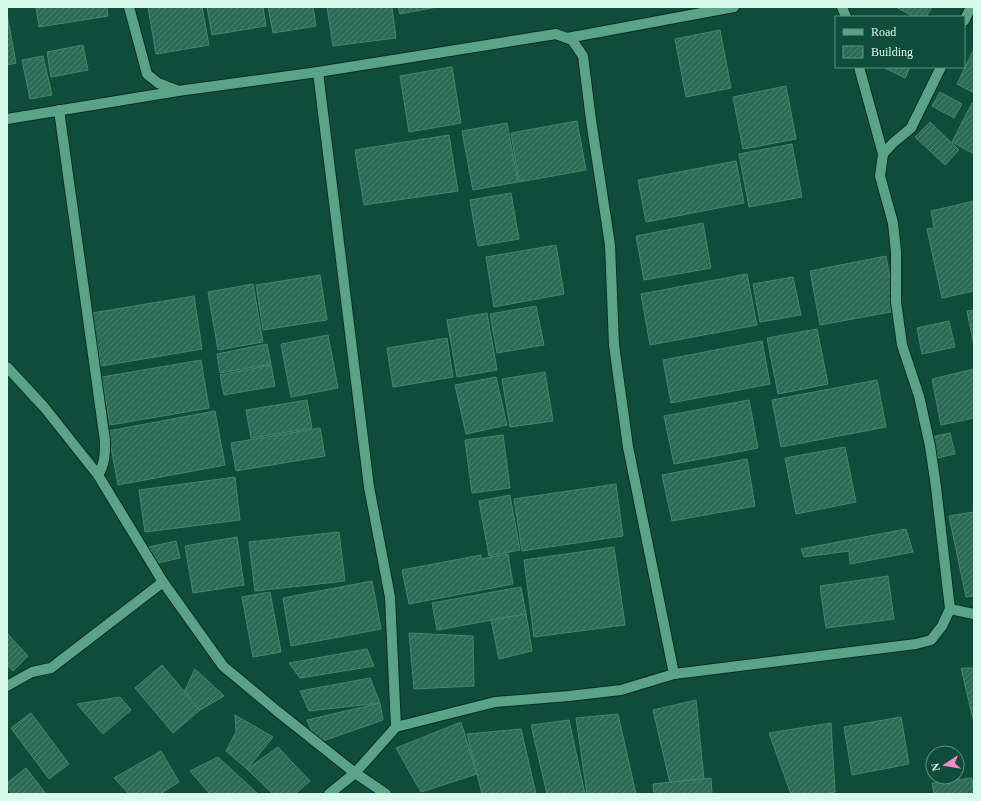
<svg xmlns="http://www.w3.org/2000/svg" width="981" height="801" font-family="Georgia,serif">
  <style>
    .building { fill: url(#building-hatch); stroke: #408970 }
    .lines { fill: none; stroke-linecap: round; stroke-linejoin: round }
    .street-casing { stroke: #052f22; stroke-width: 12 }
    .street { stroke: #5aa389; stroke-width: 10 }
  </style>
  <defs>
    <pattern id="building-hatch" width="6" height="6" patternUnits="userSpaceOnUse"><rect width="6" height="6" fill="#2c6c57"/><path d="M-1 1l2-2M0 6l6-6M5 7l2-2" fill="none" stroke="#4a826f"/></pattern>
  </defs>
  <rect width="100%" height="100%" fill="#104c3a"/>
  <g class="building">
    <polygon points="36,7 107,7 108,16 39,27"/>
    <polygon points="148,7 202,7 209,45 156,54"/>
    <polygon points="207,7 263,7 266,26 212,35"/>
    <polygon points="268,7 313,7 316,26 273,33"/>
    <polygon points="327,7 392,7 396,38 333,46"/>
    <polygon points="398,7 437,7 400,14"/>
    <polygon points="896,7 932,7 926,17 914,17"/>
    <polygon points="7,14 16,63 7,65"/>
    <polygon points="720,30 731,88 686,97 675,39"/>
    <polygon points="83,45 88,70 51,77 47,52"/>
    <polygon points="974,49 974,93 957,84"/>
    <polygon points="43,56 52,95 30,99 22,60"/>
    <polygon points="452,67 461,123 409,132 400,76"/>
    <polygon points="883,67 910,67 905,78"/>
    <polygon points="786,86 796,139 743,149 733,97"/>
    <polygon points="940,92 962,104 954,118 932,106"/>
    <polygon points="972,103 974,104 974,154 952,142"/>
    <polygon points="577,121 586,170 519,182 511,133"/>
    <polygon points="930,122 959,150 945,165 915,137"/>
    <polygon points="507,123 518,182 473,190 462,131"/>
    <polygon points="449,135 458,191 364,205 355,150"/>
    <polygon points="792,144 802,197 749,207 739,154"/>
    <polygon points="736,161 744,203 646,222 638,180"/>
    <polygon points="511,193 519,239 478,246 470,200"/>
    <polygon points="974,201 974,291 942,298 927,229 934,228 931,211"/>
    <polygon points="703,223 711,268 644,280 636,236"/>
    <polygon points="556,245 564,294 494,307 486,257"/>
    <polygon points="886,256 896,311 820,325 810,271"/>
    <polygon points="747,274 757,325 650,345 641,294"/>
    <polygon points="320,275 327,320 263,330 256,285"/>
    <polygon points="793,277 801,315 760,322 753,284"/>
    <polygon points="253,284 263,342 218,350 208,292"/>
    <polygon points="194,296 202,349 101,366 92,313"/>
    <polygon points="536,306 544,345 497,353 490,314"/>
    <polygon points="974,310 974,346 967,311"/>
    <polygon points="487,313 497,370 457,377 447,320"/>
    <polygon points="949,321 955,347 922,354 917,328"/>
    <polygon points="817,329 828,384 778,394 767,338"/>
    <polygon points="328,335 338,388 291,397 281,344"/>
    <polygon points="447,338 453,377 393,387 387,348"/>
    <polygon points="762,341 770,384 671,403 663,360"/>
    <polygon points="267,344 271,364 220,373 217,354"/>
    <polygon points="201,360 209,408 110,425 102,377"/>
    <polygon points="271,365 275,386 224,395 220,375"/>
    <polygon points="974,369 974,418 941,425 932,379"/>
    <polygon points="545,372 553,421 510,427 502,379"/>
    <polygon points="496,377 507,425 466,434 455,385"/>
    <polygon points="877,380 886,427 781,447 772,400"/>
    <polygon points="307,400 312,428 251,438 246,410"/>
    <polygon points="749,400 758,448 674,464 664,416"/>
    <polygon points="215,411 225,465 118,485 108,431"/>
    <polygon points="320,428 325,456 236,471 231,443"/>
    <polygon points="950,433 955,454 937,458 932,437"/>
    <polygon points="503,435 510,488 472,493 465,440"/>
    <polygon points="845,447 856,502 796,514 785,458"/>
    <polygon points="747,459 755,506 672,521 662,475"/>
    <polygon points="235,477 240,520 145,532 139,490"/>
    <polygon points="616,484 623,536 522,551 514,499"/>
    <polygon points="510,495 520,550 489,556 479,501"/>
    <polygon points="974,512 974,596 966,597 949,516"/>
    <polygon points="906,529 913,552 850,564 849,551 804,557 801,549"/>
    <polygon points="339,532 345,581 255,591 249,542"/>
    <polygon points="237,537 244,585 193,593 185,546"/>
    <polygon points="176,541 180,558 153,564 149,547"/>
    <polygon points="614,547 625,625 534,637 524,560"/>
    <polygon points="508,554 513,584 409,604 402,570 481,555 481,559"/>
    <polygon points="888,576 894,619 826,628 820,586"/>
    <polygon points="372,581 381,629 291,646 283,598"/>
    <polygon points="521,587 526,614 437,630 432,603"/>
    <polygon points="270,592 281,652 253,657 242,597"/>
    <polygon points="526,614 532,651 499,659 491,620"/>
    <polygon points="7,633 28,656 13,671 7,665"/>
    <polygon points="409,633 473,636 474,686 414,689"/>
    <polygon points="367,649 374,666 300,678 289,663"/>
    <polygon points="162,665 200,710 173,733 135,688"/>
    <polygon points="961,668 974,668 974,723"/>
    <polygon points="195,669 224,696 200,710 184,692"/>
    <polygon points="370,678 380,703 309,711 300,691"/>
    <polygon points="120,697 131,710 103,734 77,704"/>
    <polygon points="696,700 704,779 670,783 653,710"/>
    <polygon points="380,703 383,720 317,743 307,720"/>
    <polygon points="31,713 69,764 49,779 11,728"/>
    <polygon points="618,714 636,794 587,794 576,718"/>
    <polygon points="235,715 273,737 247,769 226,751 236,732"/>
    <polygon points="901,717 909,764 852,775 844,727"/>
    <polygon points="569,720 585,794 547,794 531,725"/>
    <polygon points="461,722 477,774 421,792 396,748"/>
    <polygon points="831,723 835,792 824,794 791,794 769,733"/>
    <polygon points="521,729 536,794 482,794 467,734"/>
    <polygon points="278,747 310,781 295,794 273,794 247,769"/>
    <polygon points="161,751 179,782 160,794 129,794 114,778"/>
    <polygon points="218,757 258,794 210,794 190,771"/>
    <polygon points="26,768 46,794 12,794 7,787 7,783"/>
    <polygon points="711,778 712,794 654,794 653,784"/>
    <polygon points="972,778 974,794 934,794 932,783"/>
  </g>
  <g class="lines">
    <defs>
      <g id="street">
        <polyline points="129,7 147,74 158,83 176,90"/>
        <polyline points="842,7 846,17"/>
        <polyline points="964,21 971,7"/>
        <polyline points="567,38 734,7"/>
        <polyline points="859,67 883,154"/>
        <polyline points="318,72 369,487 390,597 396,727"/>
        <path d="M59,110L105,441C105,454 105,464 98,475"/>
        <polyline points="7,119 178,91 318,72 556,34 572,40 583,56 591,120 610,245 614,345 628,447 674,674"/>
        <polyline points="7,367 44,407 98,475 163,582 223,666 277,711 355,773 386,794"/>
        <polyline points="950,609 974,614"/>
        <polyline points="7,686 32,672 51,668 163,582"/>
        <polyline points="329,794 355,773 396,727 495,702 569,696 621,690 674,674 916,644 931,640 942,626 950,609 936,487 930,446 919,396 902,345 896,302 896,252 893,223 880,176 883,154 893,143 911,128 941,67"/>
      </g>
    </defs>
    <use href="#street" class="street-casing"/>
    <use href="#street" class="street"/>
  </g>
  <rect width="981" height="801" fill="none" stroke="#d6faeb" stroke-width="16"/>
  <rect x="835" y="16" width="130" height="52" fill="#104c3a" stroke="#5f9281"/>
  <rect x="843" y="29" width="20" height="6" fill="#5aa389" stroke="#5f9281"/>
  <text x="871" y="36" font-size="12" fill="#d6faeb">Road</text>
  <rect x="843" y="46" width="20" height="12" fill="url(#building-hatch)" stroke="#5f9281"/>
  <text x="871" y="56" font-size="12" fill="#d6faeb">Building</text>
  <g transform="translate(945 765) rotate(258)"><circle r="19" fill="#104c3a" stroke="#5f9281"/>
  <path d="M0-3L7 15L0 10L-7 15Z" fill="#fa8fc7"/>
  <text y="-6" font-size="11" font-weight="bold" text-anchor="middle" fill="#d6faeb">N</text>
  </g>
</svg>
